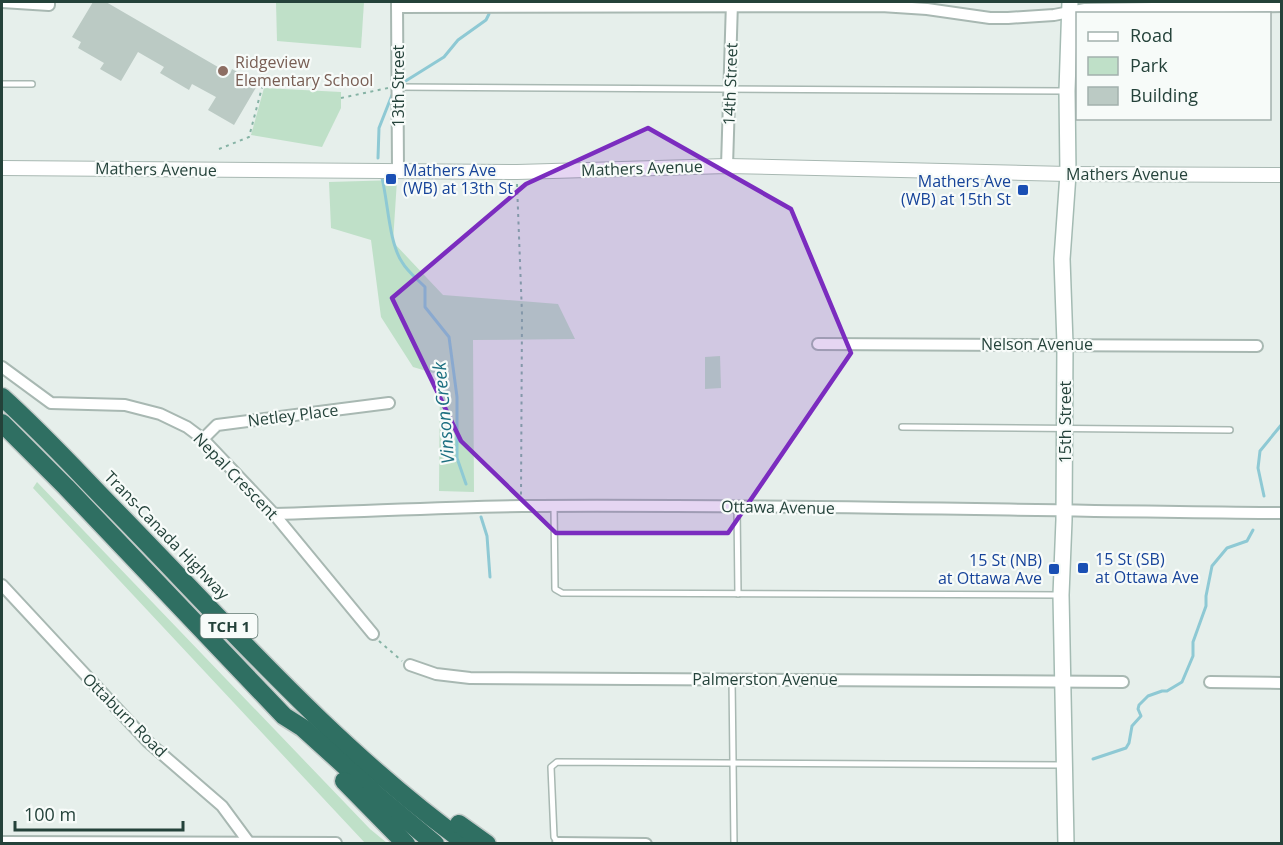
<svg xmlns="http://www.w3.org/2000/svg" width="1283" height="845" font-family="'Open Sans',sans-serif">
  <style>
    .green { fill: #bfe0c8 }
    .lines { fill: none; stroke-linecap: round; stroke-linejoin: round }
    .stream { stroke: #8ec9d4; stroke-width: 3 }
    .building { fill: #bbcac4 }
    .service-casing { stroke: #a8b8b2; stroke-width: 8 }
    .minor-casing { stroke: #a8b8b2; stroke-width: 14 }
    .tertiary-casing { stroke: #a8b8b2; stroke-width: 16 }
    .secondary-casing { stroke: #a4bbb3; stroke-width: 18 }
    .motorway-casing { stroke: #c2cac8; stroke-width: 21 }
    .path { stroke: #86b3a5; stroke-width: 2; stroke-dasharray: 3 4.5; stroke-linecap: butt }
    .service { stroke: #fff; stroke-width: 5 }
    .minor { stroke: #fff; stroke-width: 10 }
    .tertiary { stroke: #fff; stroke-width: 14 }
    .secondary { stroke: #fff; stroke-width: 15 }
    .motorway { stroke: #2f6f62; stroke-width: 18 }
    .marked { fill: #7b2cbf; fill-opacity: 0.2; stroke: #7b2cbf; stroke-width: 4.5; stroke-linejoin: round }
    .education-dot { fill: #8d6e63; stroke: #f7fbf9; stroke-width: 2 }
    .transit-dot { fill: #1a4fb4; stroke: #f7fbf9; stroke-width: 2 }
    .labels { text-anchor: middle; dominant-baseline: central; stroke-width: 4.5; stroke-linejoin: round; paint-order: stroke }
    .shield { fill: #f7fbf9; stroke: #637a73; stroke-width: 1.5 }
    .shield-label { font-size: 15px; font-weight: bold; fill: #24423a }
    .education-label { font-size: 16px; fill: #785e54; stroke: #f7fbf9; text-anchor: start }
    .street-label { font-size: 16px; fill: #24423a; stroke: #f7fbf9 }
    .transit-label { font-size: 16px; fill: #164399; stroke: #f7fbf9; text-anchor: start }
    .water-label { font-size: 18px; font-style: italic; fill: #1c6f80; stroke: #f7fbf9 }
  </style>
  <rect width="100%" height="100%" fill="#e6efeb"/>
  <g class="green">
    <polygon points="276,2 364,2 361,48 277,41"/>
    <polygon points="264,88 341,92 341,108 322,147 251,135"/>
    <polygon points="397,180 393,242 443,295 558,304 575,339 473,340 474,492 439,491 440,375 413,367 381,317 371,240 331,228 329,182"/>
    <polygon points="720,356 721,388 705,389 705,357"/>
    <polygon points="37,482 370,829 387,843 365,843 33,488"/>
  </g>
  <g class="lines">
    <g class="stream">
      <polyline points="404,82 444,57 458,40 486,20 489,14"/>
      <polyline points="378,158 379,128 392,95"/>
      <path d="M382,178C388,202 389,243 402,262C407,271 417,279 425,287V307L449,337L457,397V458L466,484"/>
      <polyline points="1264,496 1258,468 1260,451 1282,424"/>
      <polyline points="481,517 487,536 490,577"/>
      <polyline points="1093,759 1126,748 1129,743 1132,726 1141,716 1138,709 1139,705 1148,696 1162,691 1167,691 1182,682 1193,656 1193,642 1206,606 1206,596 1212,566 1227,548 1247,541 1253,530"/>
    </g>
  </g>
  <polygon class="building" points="93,2 106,2 230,74 232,69 258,84 234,125 208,110 216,97 192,84 189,90 160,73 164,67 138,52 121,81 100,69 104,63 78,48 81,42 72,37"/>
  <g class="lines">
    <defs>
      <g id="service">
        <polyline points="2,84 32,84"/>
        <polyline points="398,87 1065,91"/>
        <polyline points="902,427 1230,430"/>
        <polyline points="554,506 555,589 562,593 1058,595"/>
        <polyline points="737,506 738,594"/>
        <polyline points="732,679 734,844"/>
        <polyline points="558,843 554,837 551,767 557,762 1062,765"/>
      </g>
      <g id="minor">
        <polyline points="2,2 49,5 49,2"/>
        <polyline points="397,2 398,171"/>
        <polyline points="397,7 881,6 927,9 990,18 1008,18 1054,15 1085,9 1282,6"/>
        <polyline points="727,166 732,2"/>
        <polyline points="818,344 1257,346"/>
        <polyline points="2,367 51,403 125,405 160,414 187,427 203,439 274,514 373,634"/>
        <polyline points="203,439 217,425 389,403"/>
        <path d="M274,514C357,512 440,507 522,506C775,504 1028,511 1282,513"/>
        <polyline points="2,585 148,742 222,806 250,844"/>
        <polyline points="410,665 436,674 470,678 1123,682"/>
        <polyline points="1210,682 1282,683"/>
        <polyline points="2,842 336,843"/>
        <polyline points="558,843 646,844"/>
      </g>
      <polyline id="tertiary" points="2,168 517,172 727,166 1068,174 1282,175"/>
      <polyline id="secondary" points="1066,844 1061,595 1064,520 1065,344 1062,259 1068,174 1067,91 1070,2"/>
      <g id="motorway">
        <path d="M2,397C40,431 75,469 111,506C224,621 335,749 467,844"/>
        <polyline points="2,423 66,487 284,716 303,728 380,798 435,844"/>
        <polyline points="344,781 406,844"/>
        <polyline points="459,824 487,844"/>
      </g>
    </defs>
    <use href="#service" class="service-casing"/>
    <use href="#minor" class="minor-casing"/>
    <use href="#tertiary" class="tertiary-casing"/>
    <use href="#secondary" class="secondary-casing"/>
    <use href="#motorway" class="motorway-casing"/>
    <g class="path">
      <polyline points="341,98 388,88"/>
      <polyline points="219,149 249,137 265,76"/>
      <polyline points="517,184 522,314 521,496"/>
      <polyline points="379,641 402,661"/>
    </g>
    <use href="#service" class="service"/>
    <use href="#minor" class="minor"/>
    <use href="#tertiary" class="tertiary"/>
    <use href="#secondary" class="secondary"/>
    <use href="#motorway" class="motorway"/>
  </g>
  <path class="marked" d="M648,128L791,209L851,353L728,533H556L461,441L392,298L526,184Z"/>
  <circle class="education-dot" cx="223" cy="71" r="6"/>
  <g class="transit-dot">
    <rect x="385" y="173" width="12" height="12" rx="3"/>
    <rect x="1017" y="184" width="12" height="12" rx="3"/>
    <rect x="1077" y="562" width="12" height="12" rx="3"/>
    <rect x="1048" y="563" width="12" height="12" rx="3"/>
  </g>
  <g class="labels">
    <rect class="shield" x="200.5" y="614" width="57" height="24" rx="4.5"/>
    <g class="shield-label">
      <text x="229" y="626">TCH 1</text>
    </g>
    <g class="education-label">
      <text x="235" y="62">Ridgeview<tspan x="235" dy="18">Elementary School</tspan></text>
    </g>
    <g class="street-label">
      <text transform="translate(730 84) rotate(-88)">14th Street</text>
      <text transform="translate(398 86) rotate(-90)">13th Street</text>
      <text transform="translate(642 168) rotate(-2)">Mathers Avenue</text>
      <text transform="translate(156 169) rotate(1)">Mathers Avenue</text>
      <text x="1127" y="174">Mathers Avenue</text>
      <text x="1037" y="344">Nelson Avenue</text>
      <text transform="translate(293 415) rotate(-7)">Netley Place</text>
      <text transform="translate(1065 422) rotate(-90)">15th Street</text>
      <text transform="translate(236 476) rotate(46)">Nepal Crescent</text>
      <text transform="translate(778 507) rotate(1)">Ottawa Avenue</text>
      <text transform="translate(167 535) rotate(46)">Trans-Canada Highway</text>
      <text x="765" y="679">Palmerston Avenue</text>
      <text transform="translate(125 715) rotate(45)">Ottaburn Road</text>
    </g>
    <g class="transit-label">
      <text x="403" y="170">Mathers Ave<tspan x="403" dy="18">(WB) at 13th St</tspan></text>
      <text x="1011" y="181" text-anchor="end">Mathers Ave<tspan x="1011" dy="18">(WB) at 15th St</tspan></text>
      <text x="1095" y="559">15 St (SB)<tspan x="1095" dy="18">at Ottawa Ave</tspan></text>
      <text x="1042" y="560" text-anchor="end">15 St (NB)<tspan x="1042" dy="18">at Ottawa Ave</tspan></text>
    </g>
    <g class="water-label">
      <text transform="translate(443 413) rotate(-95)">Vinson Creek</text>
    </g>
  </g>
  <rect width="1283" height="845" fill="none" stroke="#24423a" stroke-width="6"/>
  <rect x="1076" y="12" width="195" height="108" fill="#f7fbf9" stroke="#a3b1ad" stroke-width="1.5"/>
  <rect x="1088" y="32" width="30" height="9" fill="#ffffff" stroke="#a3b1ad" stroke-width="1.5"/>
  <text x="1130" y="42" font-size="18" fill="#24423a">Road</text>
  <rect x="1088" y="57" width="30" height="18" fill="#bfe0c8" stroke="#a3b1ad" stroke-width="1.5"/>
  <text x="1130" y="72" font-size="18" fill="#24423a">Park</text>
  <rect x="1088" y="87" width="30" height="18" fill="#bbcac4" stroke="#a3b1ad" stroke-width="1.5"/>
  <text x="1130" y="102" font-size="18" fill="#24423a">Building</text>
  <path d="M15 821v9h168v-9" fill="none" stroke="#24423a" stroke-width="3"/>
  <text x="24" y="821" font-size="18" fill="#24423a" stroke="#f7fbf9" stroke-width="4.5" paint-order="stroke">100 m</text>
</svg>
